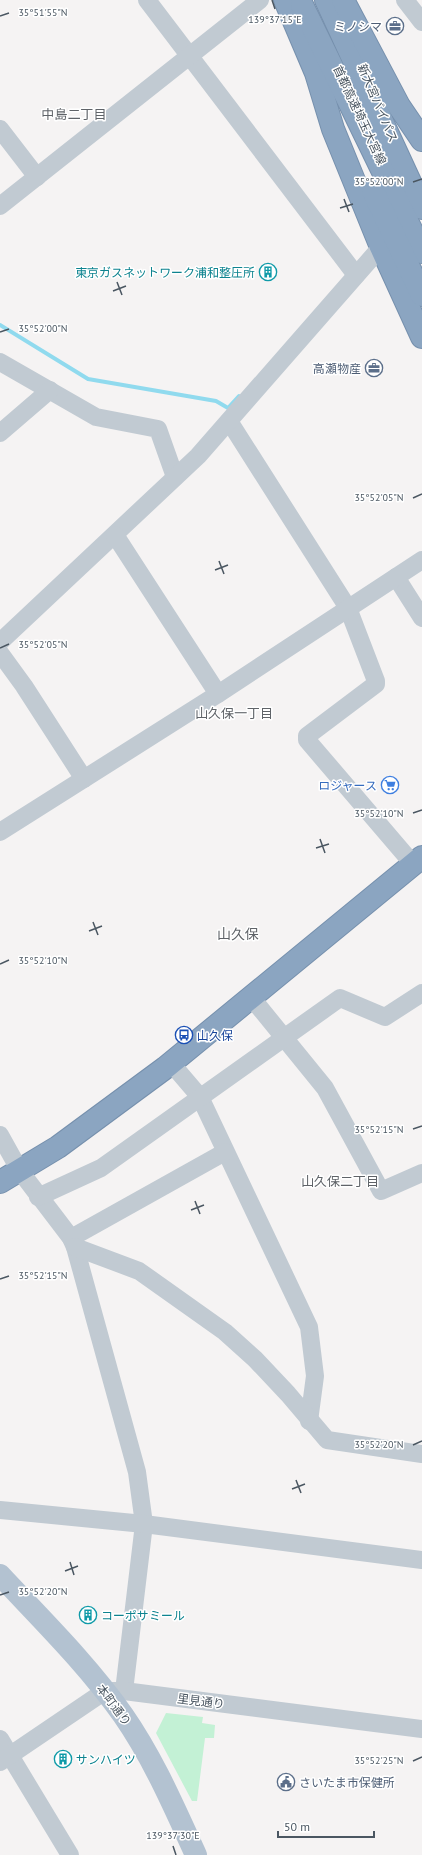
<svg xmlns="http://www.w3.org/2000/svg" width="422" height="1855" font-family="'PT Sans','Noto Sans JP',sans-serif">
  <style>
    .green { fill: #c3f1d5 }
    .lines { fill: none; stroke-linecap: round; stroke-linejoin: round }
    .stream { stroke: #90daee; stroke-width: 4 }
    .highway-casing { stroke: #7690ad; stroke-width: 24 }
    .minor { stroke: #c1cad2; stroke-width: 18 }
    .major { stroke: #b3c2d1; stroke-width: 22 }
    .highway { stroke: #8ba5c1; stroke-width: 22 }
    .ticks { fill: none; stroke: #4a5661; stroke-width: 1.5 }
    .labels { text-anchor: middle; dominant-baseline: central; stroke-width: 3; stroke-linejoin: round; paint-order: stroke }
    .service-label { font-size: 12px; fill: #4e5e75; stroke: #fff; text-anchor: end }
    .street-label { font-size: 12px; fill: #4a5661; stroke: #fff }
    .culture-label { font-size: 12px; fill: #0d838f; stroke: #fff; text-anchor: start }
    .shop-label { font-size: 12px; fill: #366cbe; stroke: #fff; text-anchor: end }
    .transit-label { font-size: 12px; fill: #164399; stroke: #fff; text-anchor: start }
    .neighbourhood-label { font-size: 13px; fill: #5f6368; stroke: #fff }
    .quarter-label { font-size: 14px; fill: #5f6368; stroke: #fff }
    .ticks-label { font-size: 10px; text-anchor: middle; fill: #4a5661; stroke: #fff; stroke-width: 3; stroke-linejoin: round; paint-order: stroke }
  </style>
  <rect width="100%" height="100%" fill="#f5f3f3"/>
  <polygon class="green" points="166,1713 203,1717 202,1723 215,1725 214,1738 205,1738 197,1801 192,1801 156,1733"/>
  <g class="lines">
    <polyline class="stream" points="0,325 88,379 216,401 228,408 239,396"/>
    <defs>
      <g id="highway">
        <polyline points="285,0 316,73 333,129 381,247 422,337"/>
        <polyline points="326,0 422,208"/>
        <polyline points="343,0 399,106 422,140"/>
        <polyline points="302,5 422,252"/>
        <polyline points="373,191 422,295"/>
        <polyline points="0,1182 58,1147 165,1068 422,857"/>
      </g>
    </defs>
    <use href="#highway" class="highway-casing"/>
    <g class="minor">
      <polyline points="147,0 356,275"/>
      <polyline points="405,0 422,22"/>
      <polyline points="0,129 37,177"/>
      <polyline points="0,206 260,0"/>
      <polyline points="0,362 96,417 158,429 175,477"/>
      <polyline points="229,421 348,608 376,681 376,684 307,736 307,740 413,864"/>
      <polyline points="0,433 50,390"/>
      <polyline points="396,577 422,618"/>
      <polyline points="0,642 198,456 381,247"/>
      <polyline points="0,653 24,686 84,779"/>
      <polyline points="218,694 422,560"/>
      <polyline points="0,832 218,694 115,535"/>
      <polyline points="251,997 325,1088 381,1191 422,1173"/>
      <polyline points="171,1063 200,1097 309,1327 315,1376 309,1421"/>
      <polyline points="0,1135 20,1171 71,1238 75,1247 137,1472 144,1524 124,1691"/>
      <polyline points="38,1197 101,1168 340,998 385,1017 422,993"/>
      <polyline points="71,1238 225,1152"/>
      <polyline points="75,1247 139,1271 225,1332 255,1359 288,1394 327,1440 422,1454"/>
      <polyline points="0,1510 144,1524 422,1560"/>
      <polyline points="0,1739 70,1855"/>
      <polyline points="0,1762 105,1691 124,1691 422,1729"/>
    </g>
    <path class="major" d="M0,1575C42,1620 87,1664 123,1715C153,1758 174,1807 196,1855"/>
    <use href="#highway" class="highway"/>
  </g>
  <path class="ticks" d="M272,0L275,9M0,16L9,13M413,182L422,179M344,199L349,212M340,208L353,204M117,282L122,295M113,291L126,286M0,332L9,329M413,498L422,494M219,561L224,574M215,570L228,565M0,648L9,644M413,813L422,810M320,839L325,853M316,848L329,844M93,922L98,935M89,931L102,926M0,964L9,960M413,1129L422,1126M195,1201L200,1214M191,1210L204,1205M0,1279L9,1276M413,1445L422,1441M296,1480L301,1493M292,1489L305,1484M70,1562L74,1575M65,1571L78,1566M0,1595L9,1592M413,1761L422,1757M173,1846L176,1855"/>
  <defs>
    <symbol id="office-ring" viewBox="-11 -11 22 22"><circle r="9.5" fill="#fff" stroke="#5c6f8a" stroke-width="1.5"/><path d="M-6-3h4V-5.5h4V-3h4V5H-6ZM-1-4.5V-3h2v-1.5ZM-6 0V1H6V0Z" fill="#5c6f8a"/></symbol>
    <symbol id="building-ring" viewBox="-11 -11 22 22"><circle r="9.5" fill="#fff" stroke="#0f9aa8" stroke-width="1.5"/><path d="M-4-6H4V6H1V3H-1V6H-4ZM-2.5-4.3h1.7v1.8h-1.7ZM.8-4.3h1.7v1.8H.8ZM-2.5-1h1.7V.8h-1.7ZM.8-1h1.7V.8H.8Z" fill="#0f9aa8"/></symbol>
    <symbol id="supermarket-ring" viewBox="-11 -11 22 22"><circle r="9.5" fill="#fff" stroke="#3f7fe0" stroke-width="1.5"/><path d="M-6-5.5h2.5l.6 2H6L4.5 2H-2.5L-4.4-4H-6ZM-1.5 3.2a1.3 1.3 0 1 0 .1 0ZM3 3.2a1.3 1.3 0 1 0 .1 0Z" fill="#3f7fe0"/></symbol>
    <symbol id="bus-ring" viewBox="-11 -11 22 22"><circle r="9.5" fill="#fff" stroke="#1a4fb4" stroke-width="1.5"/><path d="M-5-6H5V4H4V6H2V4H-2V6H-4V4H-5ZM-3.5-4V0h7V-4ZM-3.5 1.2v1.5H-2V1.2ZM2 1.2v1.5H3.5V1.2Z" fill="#1a4fb4"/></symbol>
    <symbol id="civic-ring" viewBox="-11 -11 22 22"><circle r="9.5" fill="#fff" stroke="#5c6f8a" stroke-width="1.5"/><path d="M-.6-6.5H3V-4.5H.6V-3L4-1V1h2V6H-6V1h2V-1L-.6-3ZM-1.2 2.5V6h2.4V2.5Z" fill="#5c6f8a"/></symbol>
  </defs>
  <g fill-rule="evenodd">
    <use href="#office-ring" x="385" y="16" width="20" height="20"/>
    <use href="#building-ring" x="258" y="262" width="20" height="20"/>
    <use href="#office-ring" x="364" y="358" width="20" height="20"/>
    <use href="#supermarket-ring" x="380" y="775" width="20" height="20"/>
    <use href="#bus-ring" x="174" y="1025" width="20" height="20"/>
    <use href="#building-ring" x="78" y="1605" width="20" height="20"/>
    <use href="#building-ring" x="53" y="1749" width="20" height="20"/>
    <use href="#civic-ring" x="276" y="1772" width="20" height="20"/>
  </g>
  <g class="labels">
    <g class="service-label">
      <text x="382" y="26">ミノシマ</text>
      <text x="361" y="368">高瀬物産</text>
      <text x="299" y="1782" text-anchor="start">さいたま市保健所</text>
    </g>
    <g class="street-label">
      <text transform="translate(378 103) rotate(67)">新大宮バイパス</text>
      <text transform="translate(360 115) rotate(65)">首都高速埼玉大宮線</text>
      <text transform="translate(201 1701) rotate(7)">里見通り</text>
      <text transform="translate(114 1705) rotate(53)">本町通り</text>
    </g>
    <g class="culture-label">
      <text x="255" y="272" text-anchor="end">東京ガスネットワーク浦和整圧所</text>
      <text x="101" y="1615">コーポサミール</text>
      <text x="76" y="1759">サンハイツ</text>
    </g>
    <g class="shop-label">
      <text x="377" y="785">ロジャース</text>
    </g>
    <g class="transit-label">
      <text x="197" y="1035">山久保</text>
    </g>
    <g class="neighbourhood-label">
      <text x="74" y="114">中島二丁目</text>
      <text x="234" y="713">山久保一丁目</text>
      <text x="340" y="1181">山久保二丁目</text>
    </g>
    <g class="quarter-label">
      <text x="238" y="934">山久保</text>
    </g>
  </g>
  <g class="ticks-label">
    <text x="43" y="16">35°51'55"N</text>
    <text x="275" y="23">139°37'15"E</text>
    <text x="379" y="185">35°52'00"N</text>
    <text x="43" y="332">35°52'00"N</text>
    <text x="379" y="501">35°52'05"N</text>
    <text x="43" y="648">35°52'05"N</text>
    <text x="379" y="817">35°52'10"N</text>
    <text x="43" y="964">35°52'10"N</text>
    <text x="379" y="1133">35°52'15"N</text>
    <text x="43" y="1279">35°52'15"N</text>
    <text x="379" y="1448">35°52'20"N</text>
    <text x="43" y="1595">35°52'20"N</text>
    <text x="379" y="1764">35°52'25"N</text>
    <text x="173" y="1839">139°37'30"E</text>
  </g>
  <path d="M278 1831v6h96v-6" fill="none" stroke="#4a5661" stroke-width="2"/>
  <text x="284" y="1831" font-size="12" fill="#4a5661" stroke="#ffffff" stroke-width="3" paint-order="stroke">50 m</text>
</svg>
